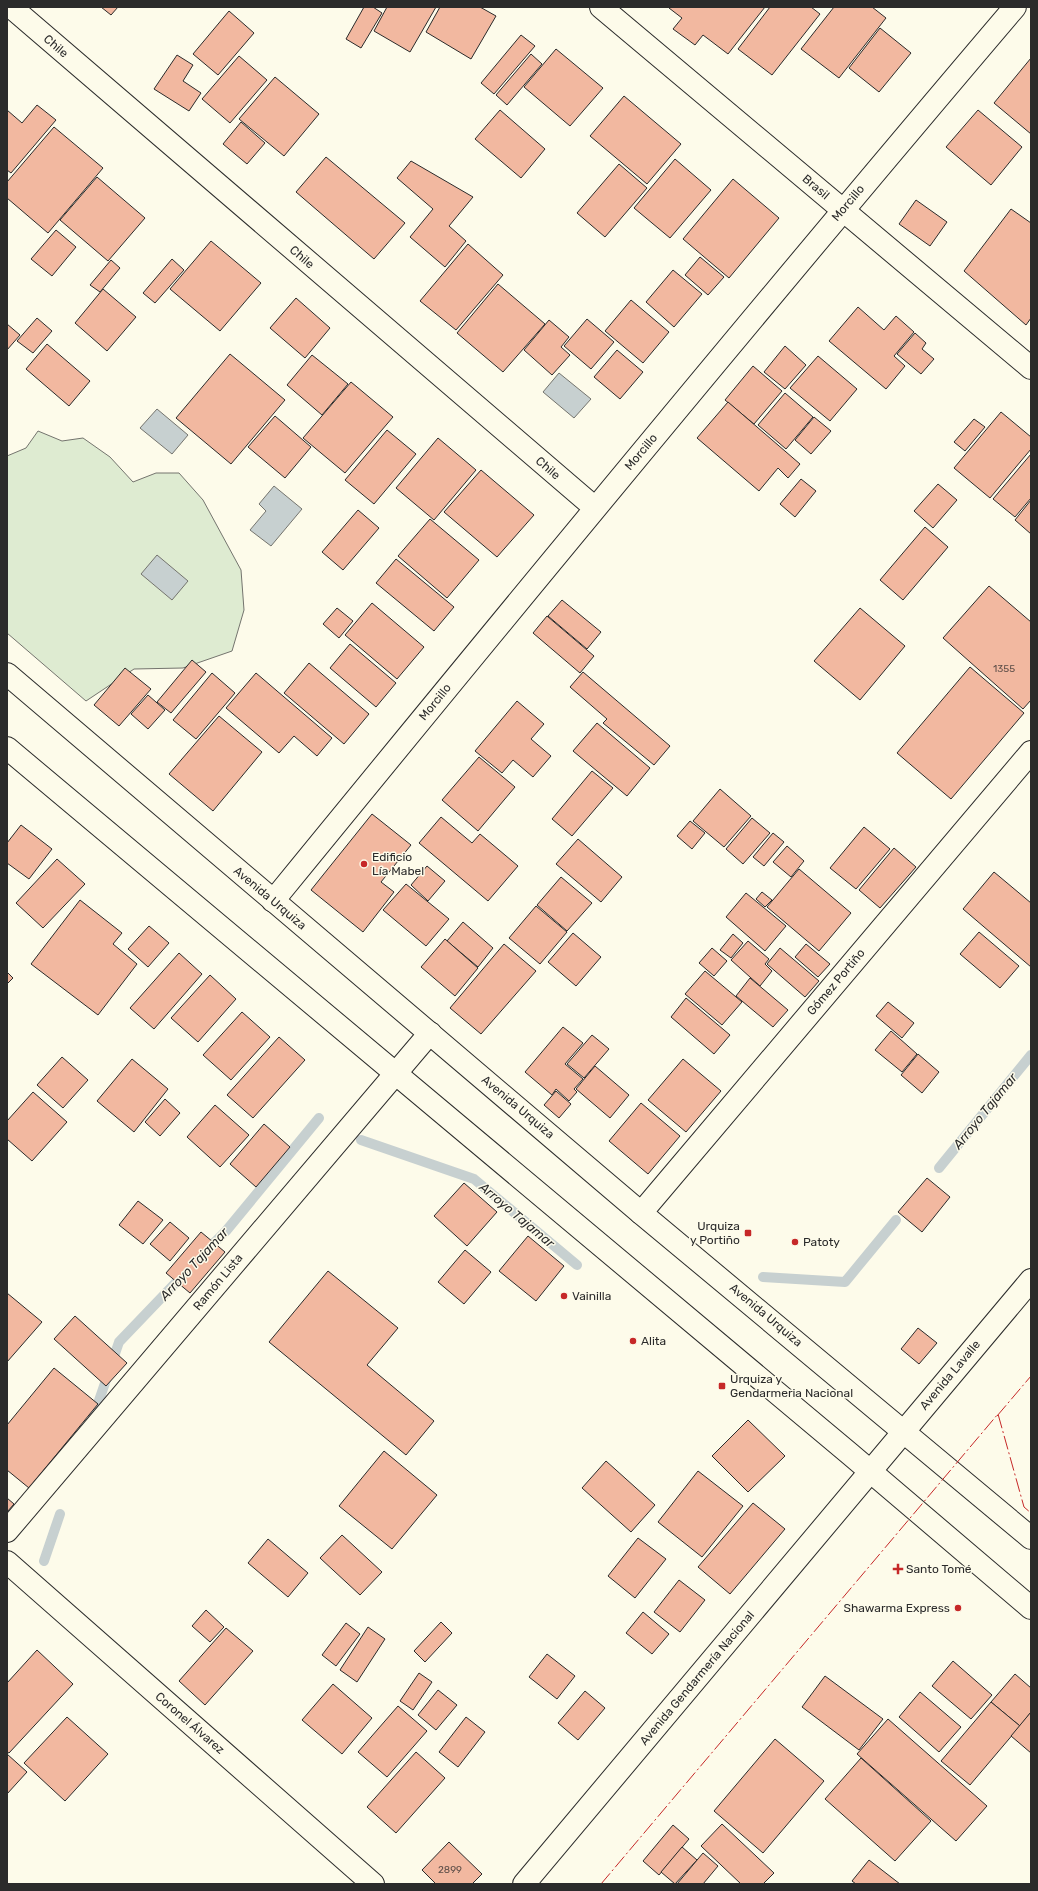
<svg xmlns="http://www.w3.org/2000/svg" width="1038" height="1891" font-family="Rubik,sans-serif">
  <style>
    .green { fill: #deebd1; stroke: #74746e }
    .water { fill: #c7d0d0; stroke: #74746e }
    .lines { fill: none; stroke-linecap: round; stroke-linejoin: round }
    .stream { stroke: #c7d0d0; stroke-width: 10 }
    .building { fill: #f2b8a0; stroke: #2b2b2b }
    .minor-casing { stroke: #2b2b2b; stroke-width: 24 }
    .major-casing { stroke: #2b2b2b; stroke-width: 24 }
    .minor { stroke: #fdfbea; stroke-width: 22 }
    .major { stroke: #fdfbea; stroke-width: 22 }
    .power { stroke: #c62828; stroke-width: 1; stroke-dasharray: 14 3 2 3; stroke-linecap: butt }
    .poi-dot { fill: #c62828; stroke: #fdfbea; stroke-width: 1.5 }
    .labels { text-anchor: middle; dominant-baseline: central; stroke-width: 3; stroke-linejoin: round; paint-order: stroke }
    .number-label { font-size: 10px; fill: #5d4e48 }
    .street-label { font-size: 12px; fill: #2b2b2b; stroke: #fdfbea }
    .poi-label { font-size: 12px; fill: #2b2b2b; stroke: #fdfbea; text-anchor: start }
    .water-label { font-size: 13px; font-style: italic; fill: #2b2b2b; stroke: #fdfbea }
  </style>
  <rect width="100%" height="100%" fill="#fdfbea"/>
  <polygon class="green" points="38,431 62,441 83,438 110,457 133,482 156,473 179,473 203,500 241,570 244,610 232,651 183,668 134,669 86,701 7,633 7,456 26,448"/>
  <g class="water">
    <polygon points="559,373 591,399 574,418 543,392"/>
    <polygon points="157,409 188,435 172,454 140,428"/>
    <polygon points="274,486 302,509 271,546 250,530 266,511 259,504"/>
    <polygon points="157,555 188,581 172,600 141,574"/>
  </g>
  <g class="lines">
    <g class="stream">
      <polyline points="361,1140 474,1179 577,1265"/>
      <polyline points="939,1168 1031,1055"/>
      <polyline points="205,1252 226,1231 319,1118"/>
      <polyline points="763,1277 845,1282 896,1220"/>
      <polyline points="92,1421 119,1342 186,1272"/>
      <polyline points="44,1561 60,1514"/>
    </g>
  </g>
  <g class="building">
    <polygon points="101,7 118,7 111,15"/>
    <polygon points="364,7 373,7 382,13 361,48 346,39"/>
    <polygon points="387,7 436,7 410,52 374,31"/>
    <polygon points="440,7 480,7 496,16 471,59 426,32"/>
    <polygon points="670,7 765,7 728,54 703,35 695,45 673,29 682,18 669,8"/>
    <polygon points="770,7 811,7 820,14 772,75 738,49"/>
    <polygon points="834,7 872,7 886,18 839,78 801,49"/>
    <polygon points="229,11 254,33 218,75 193,54"/>
    <polygon points="880,28 911,53 879,92 849,68"/>
    <polygon points="521,35 535,46 494,94 481,83"/>
    <polygon points="556,49 603,88 570,126 524,87"/>
    <polygon points="531,54 542,64 507,105 496,95"/>
    <polygon points="177,55 193,65 183,81 201,93 189,111 154,89"/>
    <polygon points="239,56 267,80 230,123 202,99"/>
    <polygon points="1031,58 1031,134 994,103"/>
    <polygon points="275,77 319,114 284,156 239,119"/>
    <polygon points="624,96 681,144 647,184 590,136"/>
    <polygon points="37,105 56,120 11,173 7,170 7,110 22,123"/>
    <polygon points="500,110 545,149 521,178 475,139"/>
    <polygon points="978,110 1022,147 991,185 946,147"/>
    <polygon points="241,122 265,143 247,164 223,144"/>
    <polygon points="54,127 103,168 48,233 7,198 7,182"/>
    <polygon points="326,157 405,223 374,259 296,192"/>
    <polygon points="675,159 711,190 670,238 634,208"/>
    <polygon points="411,161 473,197 449,226 466,241 445,267 410,237 433,209 397,178"/>
    <polygon points="619,164 647,188 605,237 577,213"/>
    <polygon points="97,177 145,218 108,261 60,220"/>
    <polygon points="733,179 779,218 729,278 683,239"/>
    <polygon points="916,200 947,222 930,246 899,224"/>
    <polygon points="1011,209 1031,223 1031,318 1026,325 964,271"/>
    <polygon points="56,230 76,247 52,276 31,259"/>
    <polygon points="211,241 261,283 220,331 170,289"/>
    <polygon points="468,244 503,275 456,330 420,301"/>
    <polygon points="700,257 724,277 708,295 685,275"/>
    <polygon points="172,259 184,270 155,303 143,293"/>
    <polygon points="111,260 120,268 100,292 90,285"/>
    <polygon points="673,270 702,294 674,327 646,302"/>
    <polygon points="498,284 545,324 503,372 457,333"/>
    <polygon points="103,289 136,317 107,351 75,323"/>
    <polygon points="296,298 330,328 305,358 270,328"/>
    <polygon points="631,300 669,332 643,363 605,331"/>
    <polygon points="858,307 884,330 896,316 914,332 894,356 905,366 886,389 829,341"/>
    <polygon points="37,318 52,331 33,353 17,341"/>
    <polygon points="587,319 614,342 591,369 564,346"/>
    <polygon points="549,320 569,337 561,347 570,355 552,375 524,350"/>
    <polygon points="7,324 20,335 7,350"/>
    <polygon points="915,333 926,343 922,349 934,359 921,374 897,354"/>
    <polygon points="47,344 90,381 69,406 26,369"/>
    <polygon points="785,346 806,365 785,389 764,372"/>
    <polygon points="617,350 643,372 620,399 594,377"/>
    <polygon points="230,354 285,400 231,464 176,418"/>
    <polygon points="312,355 348,384 322,415 287,385"/>
    <polygon points="818,356 857,389 830,421 790,388"/>
    <polygon points="753,366 782,391 754,424 725,400"/>
    <polygon points="351,382 393,417 345,473 303,438"/>
    <polygon points="785,393 813,417 786,449 758,425"/>
    <polygon points="728,402 800,464 788,478 778,468 759,491 697,438"/>
    <polygon points="1001,412 1031,437 1031,449 990,498 954,468"/>
    <polygon points="275,416 311,447 285,478 248,447"/>
    <polygon points="814,417 831,431 811,454 795,440"/>
    <polygon points="974,419 985,427 965,451 954,442"/>
    <polygon points="387,430 416,454 374,504 345,480"/>
    <polygon points="438,438 476,470 434,520 396,488"/>
    <polygon points="1031,454 1031,498 1015,517 993,499"/>
    <polygon points="481,470 534,515 497,557 444,512"/>
    <polygon points="801,479 816,491 795,517 780,504"/>
    <polygon points="938,484 957,500 933,528 914,511"/>
    <polygon points="1031,500 1031,534 1015,520"/>
    <polygon points="358,510 379,528 343,570 322,552"/>
    <polygon points="430,519 479,560 447,598 398,556"/>
    <polygon points="925,527 948,547 903,600 880,580"/>
    <polygon points="396,559 454,607 434,631 376,583"/>
    <polygon points="989,586 1031,622 1031,700 1023,709 943,638"/>
    <polygon points="562,600 601,632 587,649 548,616"/>
    <polygon points="372,603 424,647 397,679 345,635"/>
    <polygon points="337,608 353,621 339,638 323,624"/>
    <polygon points="860,608 905,646 860,700 814,661"/>
    <polygon points="547,616 594,656 580,673 533,633"/>
    <polygon points="350,644 396,683 376,707 330,668"/>
    <polygon points="192,660 206,672 171,713 157,702"/>
    <polygon points="309,663 369,714 344,744 284,693"/>
    <polygon points="970,667 1024,713 951,799 897,753"/>
    <polygon points="125,668 151,689 119,726 94,705"/>
    <polygon points="583,672 670,746 654,765 603,723 607,719 570,687"/>
    <polygon points="212,673 235,693 196,739 173,720"/>
    <polygon points="256,673 332,738 317,756 294,736 279,753 226,708"/>
    <polygon points="148,695 165,710 148,729 131,714"/>
    <polygon points="517,701 544,724 531,739 551,756 533,777 513,760 502,773 475,751"/>
    <polygon points="219,716 262,752 213,811 169,774"/>
    <polygon points="597,723 650,768 627,796 573,751"/>
    <polygon points="479,757 515,787 478,831 442,800"/>
    <polygon points="592,771 613,788 572,836 552,819"/>
    <polygon points="720,789 751,816 724,847 693,821"/>
    <polygon points="372,814 411,845 381,882 394,892 363,932 311,890"/>
    <polygon points="441,817 472,843 480,834 518,866 488,901 419,843"/>
    <polygon points="752,818 770,833 743,864 726,849"/>
    <polygon points="690,821 705,833 692,849 677,836"/>
    <polygon points="21,825 52,849 29,879 7,863 7,843"/>
    <polygon points="864,827 890,849 856,889 830,868"/>
    <polygon points="773,833 784,842 764,866 753,857"/>
    <polygon points="578,839 622,877 601,902 556,864"/>
    <polygon points="787,846 804,861 791,877 773,862"/>
    <polygon points="894,848 916,867 880,908 859,890"/>
    <polygon points="57,859 85,884 43,928 16,903"/>
    <polygon points="427,866 445,881 428,901 411,885"/>
    <polygon points="799,869 851,913 819,951 767,907"/>
    <polygon points="994,872 1031,903 1031,967 963,909"/>
    <polygon points="561,877 592,903 567,931 537,905"/>
    <polygon points="406,884 449,919 426,946 383,910"/>
    <polygon points="762,892 772,900 765,907 756,899"/>
    <polygon points="746,893 786,926 765,951 726,917"/>
    <polygon points="80,900 122,933 113,944 137,964 98,1015 31,964"/>
    <polygon points="536,906 567,932 540,964 509,938"/>
    <polygon points="463,922 493,948 478,967 447,941"/>
    <polygon points="149,926 169,943 148,967 128,949"/>
    <polygon points="979,932 1019,966 1000,988 960,954"/>
    <polygon points="573,933 601,957 576,986 548,962"/>
    <polygon points="733,934 743,943 731,958 720,950"/>
    <polygon points="445,939 478,968 455,996 421,967"/>
    <polygon points="748,941 769,959 765,964 772,971 760,986 731,960"/>
    <polygon points="504,944 536,971 481,1034 450,1008"/>
    <polygon points="806,944 830,964 818,977 795,957"/>
    <polygon points="712,948 727,961 714,976 699,963"/>
    <polygon points="780,948 819,981 805,997 767,964"/>
    <polygon points="179,953 202,974 154,1029 130,1008"/>
    <polygon points="705,971 742,1002 722,1025 685,994"/>
    <polygon points="7,972 13,978 7,984"/>
    <polygon points="210,975 236,999 198,1042 171,1018"/>
    <polygon points="750,978 788,1010 773,1027 736,996"/>
    <polygon points="686,998 730,1035 714,1054 671,1017"/>
    <polygon points="888,1002 914,1023 902,1038 876,1016"/>
    <polygon points="242,1012 270,1037 231,1080 203,1055"/>
    <polygon points="563,1027 583,1043 565,1064 583,1079 574,1089 577,1092 569,1101 556,1089 552,1095 525,1072"/>
    <polygon points="891,1031 917,1054 902,1072 875,1050"/>
    <polygon points="592,1035 609,1049 584,1078 567,1064"/>
    <polygon points="279,1037 305,1060 253,1118 227,1095"/>
    <polygon points="918,1054 939,1072 922,1093 901,1075"/>
    <polygon points="62,1057 88,1080 63,1108 37,1085"/>
    <polygon points="132,1059 168,1089 134,1132 97,1101"/>
    <polygon points="683,1059 721,1091 686,1132 648,1100"/>
    <polygon points="595,1066 629,1095 610,1118 576,1089"/>
    <polygon points="556,1091 571,1104 559,1118 544,1105"/>
    <polygon points="33,1092 67,1122 32,1161 7,1139 7,1121"/>
    <polygon points="165,1099 180,1113 160,1136 145,1122"/>
    <polygon points="641,1103 680,1136 648,1174 609,1141"/>
    <polygon points="215,1105 249,1135 220,1167 187,1137"/>
    <polygon points="264,1124 290,1147 256,1187 230,1164"/>
    <polygon points="927,1178 950,1197 922,1232 898,1212"/>
    <polygon points="464,1183 497,1212 467,1246 434,1216"/>
    <polygon points="138,1201 163,1220 143,1244 119,1225"/>
    <polygon points="170,1222 189,1238 170,1261 150,1244"/>
    <polygon points="201,1232 225,1252 190,1293 166,1273"/>
    <polygon points="528,1236 564,1266 536,1301 499,1271"/>
    <polygon points="465,1250 491,1272 464,1304 438,1282"/>
    <polygon points="328,1271 398,1328 367,1365 434,1421 406,1455 269,1342"/>
    <polygon points="7,1293 42,1322 7,1362"/>
    <polygon points="75,1316 127,1363 106,1386 54,1339"/>
    <polygon points="918,1328 937,1343 919,1364 901,1349"/>
    <polygon points="54,1368 98,1404 29,1488 7,1470 7,1425"/>
    <polygon points="748,1420 785,1456 748,1492 712,1456"/>
    <polygon points="384,1451 437,1495 392,1549 339,1506"/>
    <polygon points="606,1461 655,1505 631,1532 582,1488"/>
    <polygon points="698,1471 743,1506 702,1557 658,1522"/>
    <polygon points="7,1498 14,1504 7,1512"/>
    <polygon points="753,1503 785,1529 730,1594 698,1567"/>
    <polygon points="342,1535 382,1572 360,1595 320,1558"/>
    <polygon points="638,1538 666,1559 635,1598 608,1576"/>
    <polygon points="268,1539 308,1573 288,1597 248,1563"/>
    <polygon points="679,1580 705,1600 680,1632 654,1612"/>
    <polygon points="206,1610 224,1627 210,1642 192,1626"/>
    <polygon points="643,1612 669,1634 652,1654 626,1633"/>
    <polygon points="441,1622 452,1633 425,1662 414,1651"/>
    <polygon points="346,1623 360,1634 336,1666 322,1655"/>
    <polygon points="368,1627 385,1639 357,1682 340,1670"/>
    <polygon points="226,1628 253,1651 205,1705 179,1681"/>
    <polygon points="37,1650 73,1684 9,1753 7,1752 7,1683"/>
    <polygon points="547,1654 575,1676 557,1699 529,1677"/>
    <polygon points="953,1661 992,1695 971,1719 932,1686"/>
    <polygon points="419,1673 432,1682 413,1710 400,1701"/>
    <polygon points="1015,1674 1031,1688 1031,1712 1020,1726 991,1702"/>
    <polygon points="825,1676 883,1719 859,1750 802,1707"/>
    <polygon points="333,1684 372,1718 342,1754 302,1720"/>
    <polygon points="438,1690 457,1705 436,1730 418,1715"/>
    <polygon points="585,1691 605,1708 578,1740 558,1723"/>
    <polygon points="920,1692 961,1727 939,1752 899,1717"/>
    <polygon points="991,1702 1020,1726 970,1785 941,1761"/>
    <polygon points="398,1706 427,1731 387,1777 358,1752"/>
    <polygon points="1031,1712 1031,1753 1011,1736"/>
    <polygon points="67,1717 108,1754 65,1801 24,1763"/>
    <polygon points="466,1717 485,1732 458,1767 439,1752"/>
    <polygon points="888,1719 987,1806 956,1841 857,1754"/>
    <polygon points="775,1739 824,1781 763,1853 714,1811"/>
    <polygon points="416,1752 445,1778 396,1833 367,1807"/>
    <polygon points="7,1754 27,1772 7,1794"/>
    <polygon points="861,1758 931,1821 895,1861 825,1799"/>
    <polygon points="722,1824 774,1873 763,1884 741,1884 701,1846"/>
    <polygon points="673,1825 689,1839 659,1875 643,1861"/>
    <polygon points="449,1842 482,1874 472,1884 436,1884 422,1870"/>
    <polygon points="682,1847 697,1860 675,1884 661,1872"/>
    <polygon points="703,1853 718,1866 703,1884 677,1884"/>
    <polygon points="869,1860 900,1884 856,1884 852,1881"/>
  </g>
  <g class="lines">
    <defs>
      <g id="minor">
        <polyline points="11,7 594,507"/>
        <polyline points="601,7 1031,368"/>
        <path d="M273,901C518,601 764,302 1015,7"/>
        <polyline points="641,1213 1031,752"/>
        <polyline points="7,1531 430,1033"/>
        <polyline points="7,1562 373,1884"/>
      </g>
      <g id="major">
        <polyline points="7,674 641,1213 1031,1538"/>
        <polyline points="7,748 850,1454 1031,1608"/>
        <polyline points="524,1884 1031,1280"/>
      </g>
    </defs>
    <use href="#minor" class="minor-casing"/>
    <use href="#major" class="major-casing"/>
    <use href="#minor" class="minor"/>
    <use href="#major" class="major"/>
    <g class="power">
      <polyline points="997,1416 1031,1376"/>
      <polyline points="601,1884 998,1414 1024,1507 1031,1513"/>
    </g>
  </g>
  <g class="poi-dot">
    <circle cx="364" cy="864" r="4"/>
    <rect x="744" y="1229" width="8" height="8" rx="2"/>
    <circle cx="795" cy="1242" r="4"/>
    <circle cx="564" cy="1296" r="4"/>
    <circle cx="633" cy="1341" r="4"/>
    <rect x="718" y="1382" width="8" height="8" rx="2"/>
    <path d="M896 1563h4v4h4v4h-4v4h-4v-4h-4v-4h4z"/>
    <circle cx="958" cy="1608" r="4"/>
  </g>
  <g class="labels">
    <g class="number-label">
      <text x="1004" y="669">1355</text>
      <text x="450" y="1870">2899</text>
    </g>
    <g class="street-label">
      <text transform="translate(56 46) rotate(41)">Chile</text>
      <text transform="translate(816 187) rotate(40)">Brasil</text>
      <text transform="translate(848 203) rotate(-50)">Morcillo</text>
      <text transform="translate(302 257) rotate(41)">Chile</text>
      <text transform="translate(641 452) rotate(-50)">Morcillo</text>
      <text transform="translate(548 468) rotate(41)">Chile</text>
      <text transform="translate(435 702) rotate(-51)">Morcillo</text>
      <text transform="translate(270 898) rotate(40)">Avenida Urquiza</text>
      <text transform="translate(836 982) rotate(-50)">Gómez Portiño</text>
      <text transform="translate(518 1107) rotate(40)">Avenida Urquiza</text>
      <text transform="translate(218 1282) rotate(-50)">Ramón Lista</text>
      <text transform="translate(766 1315) rotate(40)">Avenida Urquiza</text>
      <text transform="translate(950 1375) rotate(-50)">Avenida Lavalle</text>
      <text transform="translate(697 1678) rotate(-50)">Avenida Gendarmería Nacional</text>
      <text transform="translate(190 1723) rotate(41)">Coronel Álvarez</text>
    </g>
    <g class="poi-label">
      <text x="372" y="857">Edificio<tspan x="372" dy="14">Lía Mabel</tspan></text>
      <text x="740" y="1226" text-anchor="end">Urquiza<tspan x="740" dy="14">y Portiño</tspan></text>
      <text x="803" y="1242">Patoty</text>
      <text x="572" y="1296">Vainilla</text>
      <text x="641" y="1341">Alita</text>
      <text x="730" y="1379">Urquiza y<tspan x="730" dy="14">Gendarmeria Nacional</tspan></text>
      <text x="906" y="1569">Santo Tomé</text>
      <text x="950" y="1608" text-anchor="end">Shawarma Express</text>
    </g>
    <g class="water-label">
      <text transform="translate(985 1111) rotate(-51)">Arroyo Tajamar</text>
      <text transform="translate(517 1215) rotate(40)">Arroyo Tajamar</text>
      <text transform="translate(194 1264) rotate(-47)">Arroyo Tajamar</text>
    </g>
  </g>
  <rect width="1038" height="1891" fill="none" stroke="#2b2b2b" stroke-width="16"/>
</svg>
